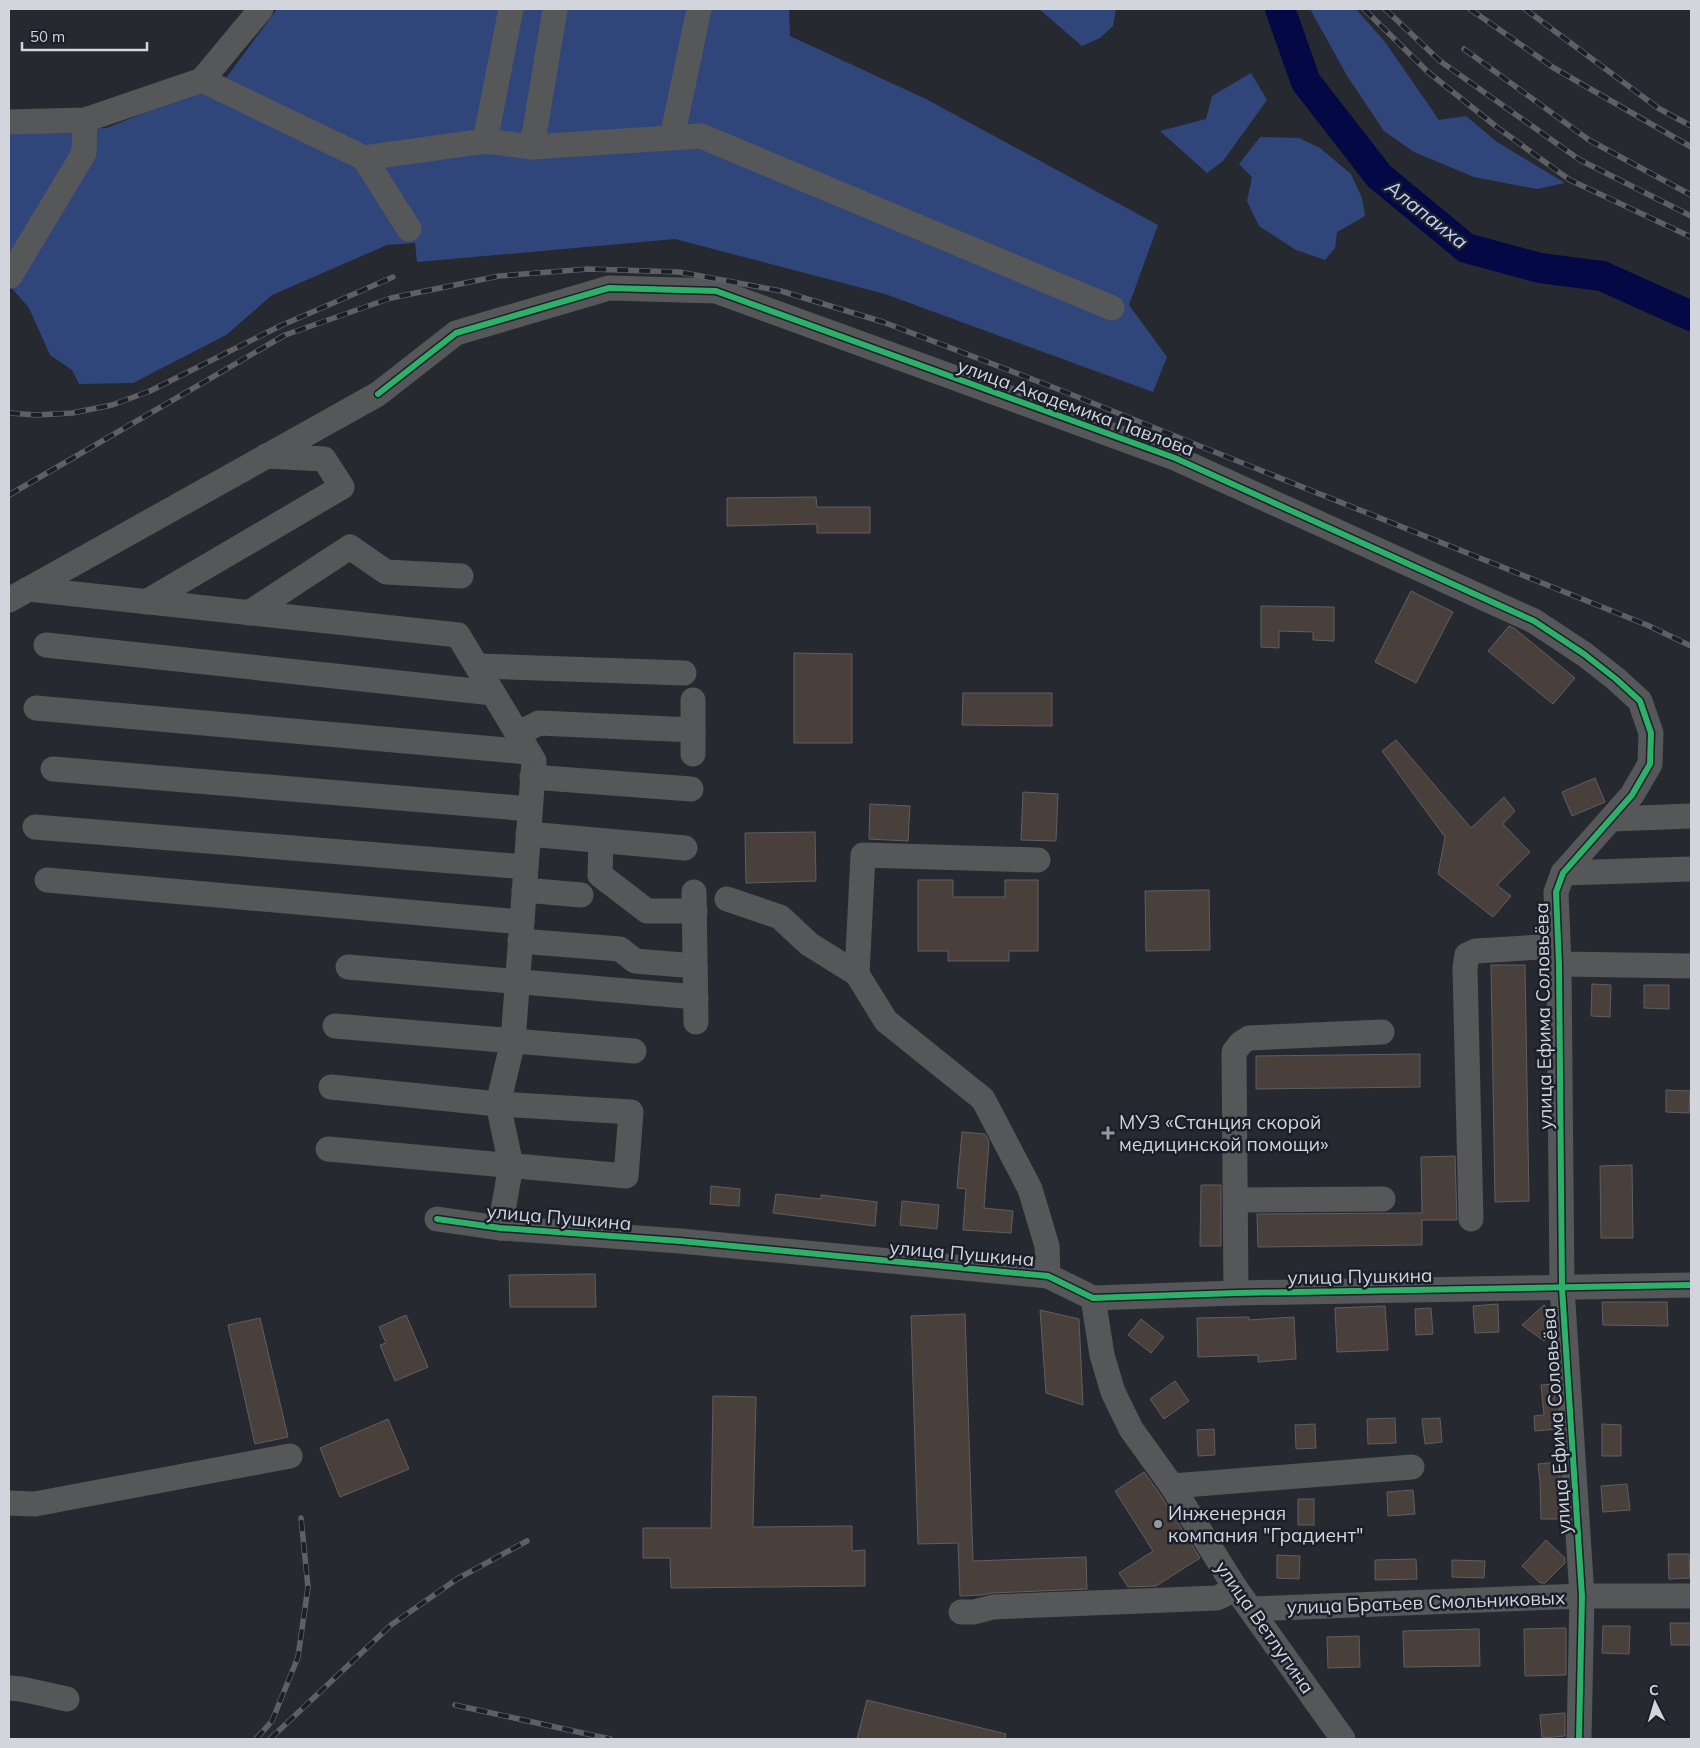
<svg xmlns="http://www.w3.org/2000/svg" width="1700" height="1748" font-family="Mulish,sans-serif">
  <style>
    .green { fill: #30467a }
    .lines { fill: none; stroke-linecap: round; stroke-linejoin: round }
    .river { stroke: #040945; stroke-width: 30 }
    .building { fill: #49403b; stroke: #605e5f }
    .minor { stroke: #565759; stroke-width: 25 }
    .rail-casing { stroke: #5f6064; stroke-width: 5.5 }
    .rail { stroke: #1a1f29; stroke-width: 4; stroke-dasharray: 11; stroke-linecap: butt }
    .cycleway-casing { stroke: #1a1f29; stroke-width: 9 }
    .cycleway { stroke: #2db169; stroke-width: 6 }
    .poi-dot { fill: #9699a0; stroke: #1a1f29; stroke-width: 2 }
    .labels { text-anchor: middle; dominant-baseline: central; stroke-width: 5; stroke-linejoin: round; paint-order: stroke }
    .street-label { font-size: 19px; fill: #d2d5dc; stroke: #1a1f29 }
    .poi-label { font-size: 19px; fill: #d2d5dc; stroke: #1a1f29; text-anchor: start }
    .water-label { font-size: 20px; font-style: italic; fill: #c0d2fa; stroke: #1a1f29 }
  </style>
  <rect width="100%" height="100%" fill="#262930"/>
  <g class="green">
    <polygon points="277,9 789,9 790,36 928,100 1158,225 1129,305 1167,357 1153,392 885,294 675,239 417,262 415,243 387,245 272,295 226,335 133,383 79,384 72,370 50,355 29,308 9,285 9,131 106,128 223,82"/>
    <polygon points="1039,9 1116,9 1113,26 1100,38 1082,46"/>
    <polygon points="1310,9 1356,9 1385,42 1439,120 1466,116 1497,142 1565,183 1537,189 1474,177 1414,152 1384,131 1346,74"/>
    <polygon points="1251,73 1267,100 1223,161 1207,173 1160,131 1206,119 1212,96"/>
    <polygon points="1260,137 1299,138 1320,148 1351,174 1362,198 1365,216 1337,232 1335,248 1325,260 1296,250 1259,226 1247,201 1252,177 1239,164"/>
  </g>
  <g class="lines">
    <polyline class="river" points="1280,9 1306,82 1379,176 1466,248 1540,268 1602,276 1691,316"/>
  </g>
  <g class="building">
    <polygon points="816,497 817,507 870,507 870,533 817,533 817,524 727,526 727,498"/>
    <polygon points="1411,591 1453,612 1416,683 1375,662"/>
    <polygon points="1261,606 1334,607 1334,641 1313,640 1313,632 1279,631 1279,648 1261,647"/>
    <polygon points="1509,626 1514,628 1575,678 1553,704 1488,651"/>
    <polygon points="794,653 852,654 852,743 794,743"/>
    <polygon points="963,693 1052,693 1052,726 962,725"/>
    <polygon points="1396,740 1471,828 1504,797 1515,811 1503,824 1530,852 1497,885 1511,896 1493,917 1438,874 1445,837 1382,751"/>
    <polygon points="1595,778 1605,802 1572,816 1562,792"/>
    <polygon points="1023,792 1058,794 1056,841 1021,840"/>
    <polygon points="870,804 910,806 908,841 869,839"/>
    <polygon points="815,832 816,881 746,883 745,833"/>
    <polygon points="918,880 953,880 953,897 1005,897 1005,880 1038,880 1038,951 1009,951 1009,961 948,961 948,951 918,951"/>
    <polygon points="1209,890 1210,950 1146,951 1145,891"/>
    <polygon points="1491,965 1525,965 1529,1201 1495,1202"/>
    <polygon points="1592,984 1611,985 1610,1017 1591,1016"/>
    <polygon points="1644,985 1669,985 1669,1009 1644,1008"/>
    <polygon points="1420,1054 1420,1087 1256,1089 1256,1056"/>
    <polygon points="1666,1090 1690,1091 1689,1113 1666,1112"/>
    <polygon points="962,1132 985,1134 989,1141 984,1208 1013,1211 1011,1233 963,1230 966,1189 957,1188"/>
    <polygon points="1455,1156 1457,1220 1422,1220 1422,1245 1258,1247 1257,1214 1422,1213 1421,1157"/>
    <polygon points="1632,1165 1633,1238 1601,1238 1600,1166"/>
    <polygon points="1201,1185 1221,1185 1221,1246 1200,1246"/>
    <polygon points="711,1186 740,1189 739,1206 710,1204"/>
    <polygon points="776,1194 821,1199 821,1195 877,1202 875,1226 773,1213"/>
    <polygon points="902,1201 939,1205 937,1229 900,1225"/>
    <polygon points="595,1274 596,1307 510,1307 509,1275"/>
    <polygon points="1602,1302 1667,1302 1668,1326 1603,1325"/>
    <polygon points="1498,1304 1499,1332 1475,1333 1473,1306"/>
    <polygon points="1544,1305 1549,1310 1551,1333 1544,1341 1522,1325"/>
    <polygon points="1385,1306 1388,1350 1337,1352 1335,1308"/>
    <polygon points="1431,1308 1433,1334 1416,1335 1415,1309"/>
    <polygon points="1040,1310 1079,1319 1083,1405 1046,1393"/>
    <polygon points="965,1314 973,1561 1086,1557 1087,1589 992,1593 981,1595 960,1596 958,1543 918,1544 911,1316"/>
    <polygon points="406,1315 428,1367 395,1381 380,1345 386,1343 379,1327"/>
    <polygon points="1249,1317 1249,1320 1294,1317 1296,1359 1258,1362 1258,1355 1198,1357 1197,1318"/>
    <polygon points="260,1318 288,1437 255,1444 228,1325"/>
    <polygon points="1141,1319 1164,1337 1151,1353 1128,1335"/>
    <polygon points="1175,1381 1189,1401 1164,1419 1150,1399"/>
    <polygon points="1554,1384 1557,1429 1535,1431 1534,1416 1544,1415 1541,1385"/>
    <polygon points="713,1396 756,1397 753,1527 852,1526 852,1551 865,1550 865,1586 671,1588 670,1558 643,1558 643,1528 711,1528"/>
    <polygon points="1395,1418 1396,1443 1368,1444 1367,1419"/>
    <polygon points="1440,1418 1442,1442 1425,1444 1422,1419"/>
    <polygon points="388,1419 409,1469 340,1497 320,1448"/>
    <polygon points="1315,1424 1316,1448 1296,1449 1295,1425"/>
    <polygon points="1602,1424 1621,1425 1621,1456 1602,1456"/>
    <polygon points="1214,1429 1215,1455 1198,1456 1197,1430"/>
    <polygon points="1559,1462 1563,1519 1541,1519 1540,1482 1538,1464"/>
    <polygon points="1144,1472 1160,1494 1200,1558 1156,1586 1128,1587 1119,1573 1153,1551 1115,1491"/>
    <polygon points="1627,1484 1630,1510 1603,1512 1601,1486"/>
    <polygon points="1413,1490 1415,1514 1388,1516 1387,1492"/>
    <rect x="1298" y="1499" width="16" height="26"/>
    <polygon points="1546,1540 1565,1558 1565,1563 1545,1583 1540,1583 1522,1566"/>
    <polygon points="1668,1554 1689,1554 1690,1578 1669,1579"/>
    <polygon points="1277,1555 1300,1556 1299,1579 1277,1578"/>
    <polygon points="1416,1559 1417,1579 1375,1580 1375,1560"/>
    <polygon points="1452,1560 1485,1561 1484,1578 1452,1577"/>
    <polygon points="1670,1623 1691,1623 1691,1645 1671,1645"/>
    <polygon points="1603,1626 1630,1626 1629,1654 1602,1653"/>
    <polygon points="1566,1628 1566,1675 1525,1676 1524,1629"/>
    <polygon points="1479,1629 1480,1666 1404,1667 1403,1631"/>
    <polygon points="1359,1636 1360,1667 1328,1668 1327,1637"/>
    <polygon points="867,1700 1006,1734 1005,1739 857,1739"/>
    <polygon points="1565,1713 1565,1736 1542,1738 1540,1715"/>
  </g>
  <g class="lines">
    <g class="minor">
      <polyline points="202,80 364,158 485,141 511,9"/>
      <polyline points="9,122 85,120 202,80 261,9"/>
      <polyline points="672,138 699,9"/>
      <polyline points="485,141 532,147 701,136 1112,308"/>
      <polyline points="532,147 555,9"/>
      <polyline points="364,158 409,229"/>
      <polyline points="10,276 84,153 85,120"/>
      <polyline points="28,589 458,635 534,761 513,1041 498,1104 511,1165 500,1228"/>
      <polyline points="9,600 378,394 456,333 609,288 716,291 1175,458 1534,621 1584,654 1616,679 1640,701 1651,733 1650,764 1632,795 1563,873 1556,892 1559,964 1562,1288 1582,1596 1579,1739"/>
      <polyline points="146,602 342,487 324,459 266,456"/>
      <polyline points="249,613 350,547 386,572 461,576"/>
      <polyline points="46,645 493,693"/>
      <polyline points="477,666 684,673"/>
      <polyline points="693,700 693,754"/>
      <polyline points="36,708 528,752"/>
      <polyline points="517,734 539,723 693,730"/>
      <polyline points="53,769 530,809"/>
      <polyline points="532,777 691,789"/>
      <polyline points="1611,819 1691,816"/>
      <polyline points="35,827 526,867"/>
      <polyline points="528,834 685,848"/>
      <polyline points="601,841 600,875 647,911 695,911"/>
      <polyline points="1038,860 863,855 857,974 886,1021 983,1099 1030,1189 1047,1246 1048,1276"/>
      <polyline points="1563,873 1691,869"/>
      <polyline points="47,880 522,922"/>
      <polyline points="524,890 581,895"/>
      <polyline points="694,892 696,1022"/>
      <polyline points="727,899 780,917 809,944 857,974"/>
      <polyline points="520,941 620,949 635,961 695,966"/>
      <polyline points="1559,964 1691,966"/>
      <polyline points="348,967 696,997"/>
      <polyline points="335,1026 634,1051"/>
      <polyline points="328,1149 626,1176 631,1112 498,1104 331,1087"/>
      <polyline points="1236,1200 1383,1199"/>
      <polyline points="437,1219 500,1228 680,1241 1048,1276 1093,1298 1236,1293 1691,1285"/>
      <polyline points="1471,1219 1465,968 1467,955 1476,951 1557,946"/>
      <polyline points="1236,1293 1234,1052 1241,1043 1249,1038 1382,1032"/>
      <polyline points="1093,1298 1102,1355 1113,1392 1131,1429 1172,1486 1236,1589 1343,1739"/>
      <polyline points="1172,1486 1412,1467"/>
      <polyline points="9,1503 35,1504 290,1456"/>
      <polyline points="1251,1609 1582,1596 1691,1596"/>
      <polyline points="961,1612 974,1612 993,1607 1217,1598 1236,1589"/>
      <polyline points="9,1688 21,1689 67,1699"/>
    </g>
    <defs>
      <g id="rail">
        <polyline points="1364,9 1428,72 1498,128 1570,180 1691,237"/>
        <polyline points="1385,9 1440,61 1580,160 1691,216"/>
        <polyline points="1470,9 1554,68 1691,147"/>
        <polyline points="1525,9 1658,108 1691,126"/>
        <polyline points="1464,49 1589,140 1691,195"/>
        <polyline points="9,413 36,415 72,413 112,405 150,391 280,326 393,277"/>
        <polyline points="9,495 285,335 391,298 499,276 588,269 679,272 781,291 883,322 1055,388 1647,625 1691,646"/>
        <polyline points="455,1705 610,1739"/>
        <polyline points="256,1739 272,1721 298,1657 308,1587 301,1518"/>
        <polyline points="270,1739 391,1625 457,1579 527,1541"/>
      </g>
    </defs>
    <use href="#rail" class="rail-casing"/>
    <use href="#rail" class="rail"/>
    <defs>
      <g id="cycleway">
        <polyline points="378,394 456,333 609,288 716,291 1175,458 1534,621 1584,654 1616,679 1640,701 1651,733 1650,764 1632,795 1563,873 1556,892 1559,964 1562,1288 1582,1596 1579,1739"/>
        <polyline points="437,1219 500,1228 680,1241 1048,1276 1093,1298 1236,1293 1691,1285"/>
      </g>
    </defs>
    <use href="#cycleway" class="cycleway-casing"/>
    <use href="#cycleway" class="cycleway"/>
  </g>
  <g class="poi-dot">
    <path d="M1105.5 1125.5h5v5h5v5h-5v5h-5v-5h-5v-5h5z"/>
    <circle cx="1158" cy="1524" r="5"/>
  </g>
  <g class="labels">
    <g class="street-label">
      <text transform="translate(1076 407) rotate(20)">улица Академика Павлова</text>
      <text transform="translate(1543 1016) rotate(-91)">улица Ефима Соловьёва</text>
      <text transform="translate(559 1217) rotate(5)">улица Пушкина</text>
      <text transform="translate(962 1253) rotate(5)">улица Пушкина</text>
      <text transform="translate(1360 1276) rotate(-1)">улица Пушкина</text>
      <text transform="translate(1556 1421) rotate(-94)">улица Ефима Соловьёва</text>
      <text transform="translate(1426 1602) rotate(-2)">улица Братьев Смольниковых</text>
      <text transform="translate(1265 1627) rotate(55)">улица Ветлугина</text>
    </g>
    <g class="poi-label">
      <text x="1119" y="1122">МУЗ «Станция скорой<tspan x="1119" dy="22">медицинской помощи»</tspan></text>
      <text x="1168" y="1513">Инженерная<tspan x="1168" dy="22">компания "Градиент"</tspan></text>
    </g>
    <g class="water-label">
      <text transform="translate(1427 214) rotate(38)">Алапаиха</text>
    </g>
  </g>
  <rect width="1700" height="1748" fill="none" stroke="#d2d5dc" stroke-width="20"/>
  <g transform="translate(1655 1703) rotate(355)" stroke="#1a1f29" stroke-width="4" paint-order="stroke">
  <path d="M0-4L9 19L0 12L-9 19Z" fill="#d2d5dc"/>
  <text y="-8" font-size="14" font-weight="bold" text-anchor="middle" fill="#d2d5dc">С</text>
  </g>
  <path d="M22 42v8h125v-8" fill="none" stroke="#d2d5dc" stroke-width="2.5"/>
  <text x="30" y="42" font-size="15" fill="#d2d5dc" stroke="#1a1f29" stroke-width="4" paint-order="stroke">50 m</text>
</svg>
